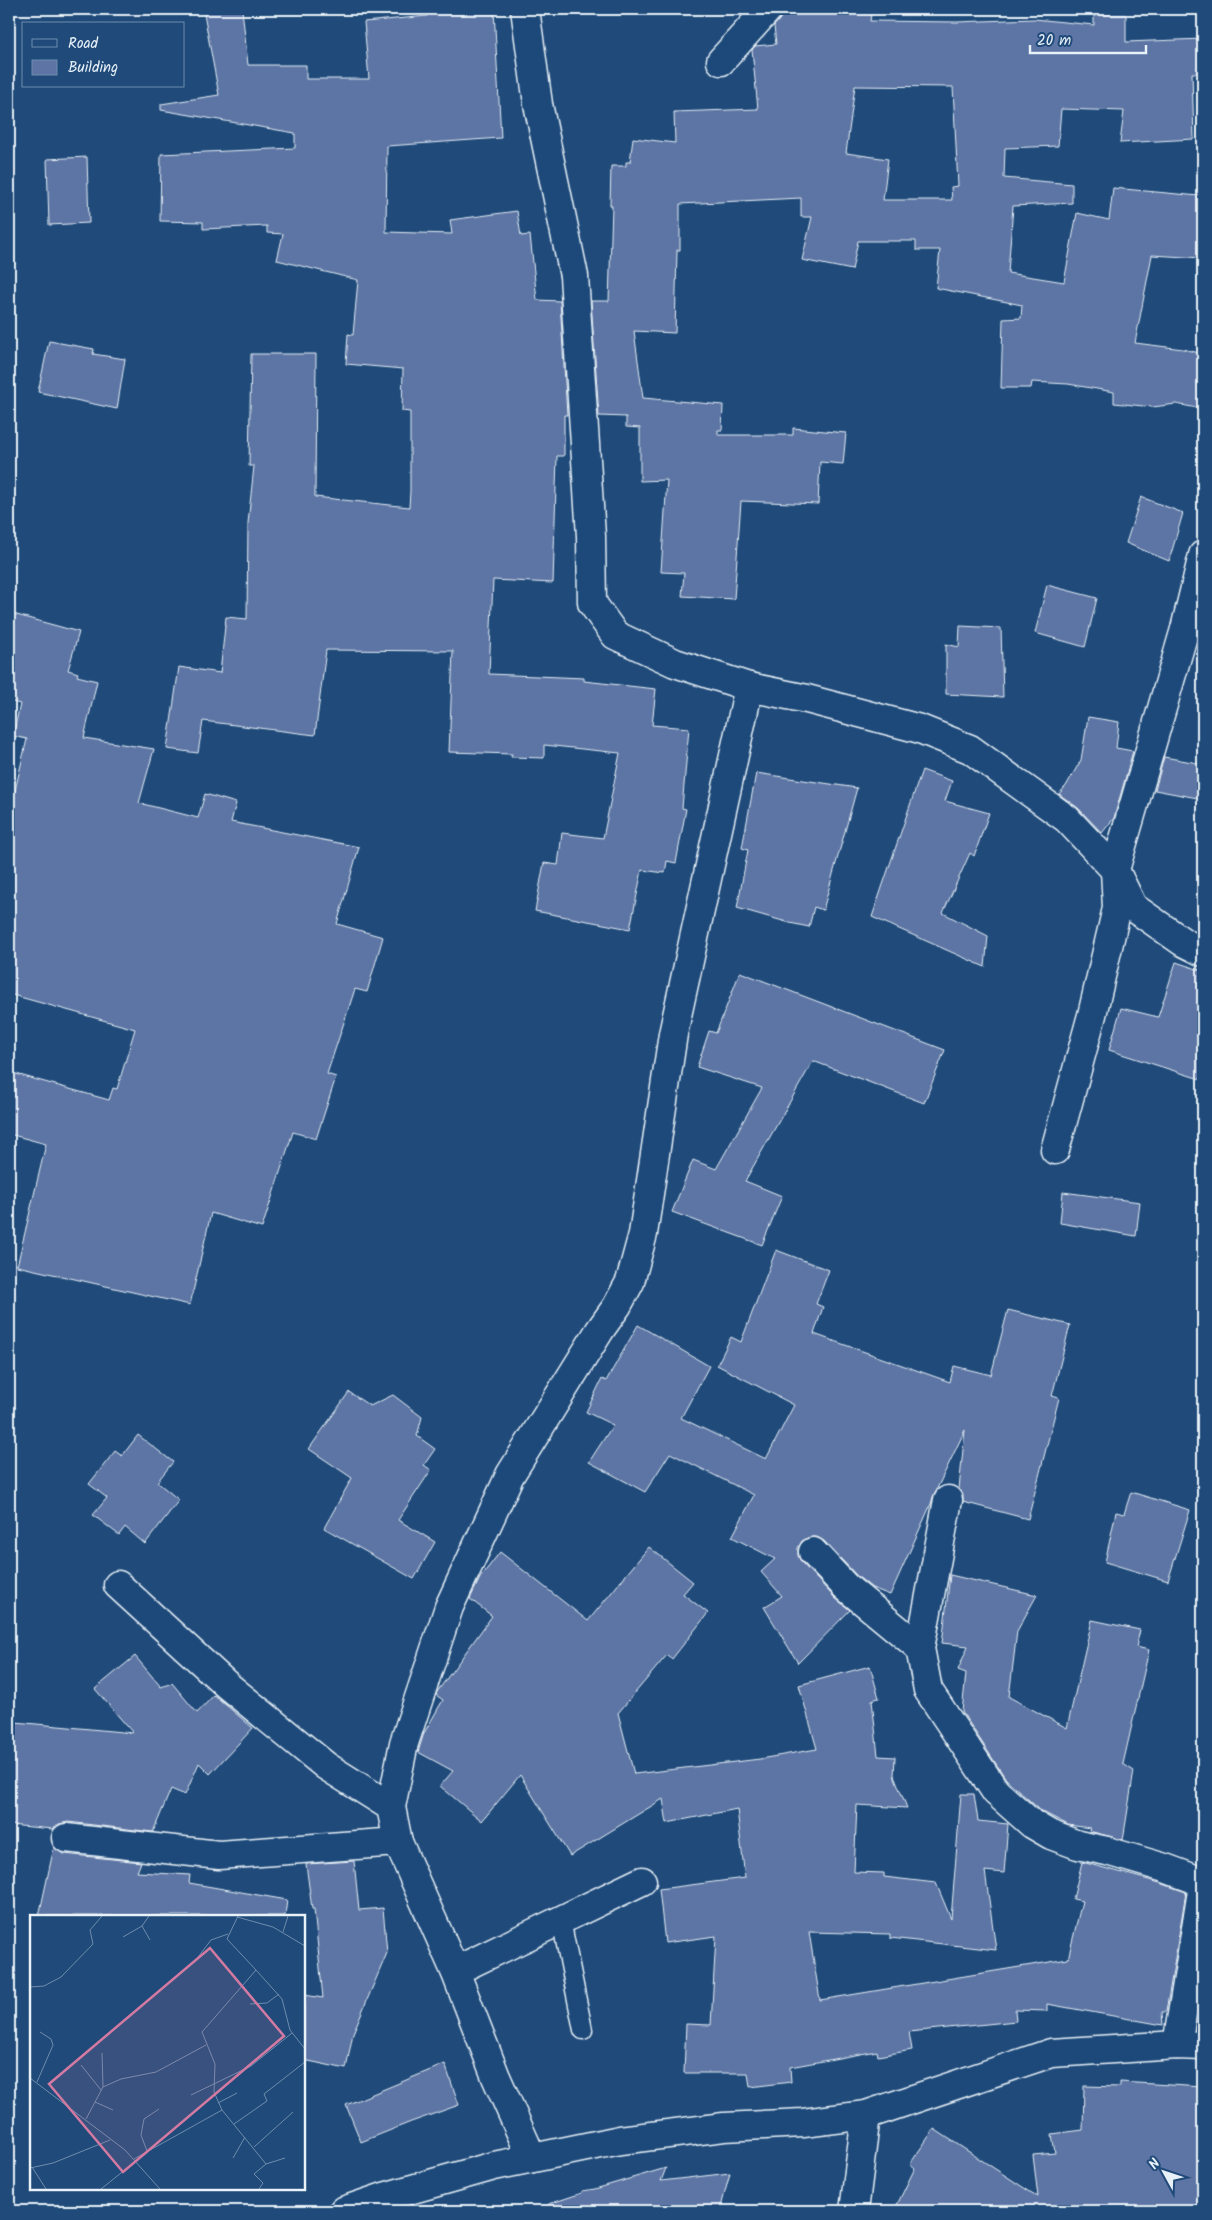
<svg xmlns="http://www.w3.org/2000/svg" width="1212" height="2220" font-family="Kalam,sans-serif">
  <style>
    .building { fill: #5d74a4; stroke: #e8f1f8; fill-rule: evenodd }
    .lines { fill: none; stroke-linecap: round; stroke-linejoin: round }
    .service-casing { stroke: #e8f1f8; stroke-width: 21 }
    .minor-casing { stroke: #e8f1f8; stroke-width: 31 }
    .service { stroke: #1f4a7a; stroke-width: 18 }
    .minor { stroke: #1f4a7a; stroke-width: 28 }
    .inset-road { fill: none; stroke: #6f8dac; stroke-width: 1 }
    .view { fill: #d37aa2; fill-opacity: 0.15; stroke: #d37aa2; stroke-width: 2.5 }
    .inset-edge { fill: none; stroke: #e8f1f8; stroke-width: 2.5 }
  </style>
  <rect width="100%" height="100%" fill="#1f4a7a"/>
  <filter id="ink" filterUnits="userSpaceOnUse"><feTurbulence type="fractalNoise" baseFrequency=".02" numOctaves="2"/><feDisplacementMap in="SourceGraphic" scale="10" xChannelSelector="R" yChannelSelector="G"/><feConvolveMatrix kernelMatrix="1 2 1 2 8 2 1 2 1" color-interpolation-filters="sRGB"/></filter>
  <g filter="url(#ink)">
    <g class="building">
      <polygon points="203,9 242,9 248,65 306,65 306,79 369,79 364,22 427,16 427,9 494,9 501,138 387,146 386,232 452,234 450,220 517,211 521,236 530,235 537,300 560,301 567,415 564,415 564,456 557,456 553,583 493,580 489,674 584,678 584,681 656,689 652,725 689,728 682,808 686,809 676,863 667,861 665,873 642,870 630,929 535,911 544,863 558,865 562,833 603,838 620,753 544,745 544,758 511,757 512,754 449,752 453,651 326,650 315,735 203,721 198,753 167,749 179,667 220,673 226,617 247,619 248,523 254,466 249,466 251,354 316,354 315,497 409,507 410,491 410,412 402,411 403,369 346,364 348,334 353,335 358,280 277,260 283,234 267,233 267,226 203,229 203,222 160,221 161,154 295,148 295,133 161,110 161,104 219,95"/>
      <path d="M783,9H872L870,21L957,22L1034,19L1094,25V15H1126V42L1203,39V73H1192L1194,139L1120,143L1124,111L1061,109L1058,146L1005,148L1004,178L1072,184V203L1013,206L1008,273L1064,282L1077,213L1109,220L1113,188L1199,196L1198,205L1203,206V258L1152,255L1135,343L1183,349L1203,354V409L1176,404L1153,407L1114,403V392L1068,384L1032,382L1031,388H1001L1003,319L1021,318L1022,305L936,288L940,250H916V241H858L852,270L802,260L812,217H801V198L680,204V250H677L675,333L634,331L643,398L723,405L722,430H718V435H793V428L846,433L843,464L820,462L818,504L741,501L734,599L682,596L684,573L661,572L667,480L640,481V428L626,427V417L599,416L591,301H609L612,206L610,205L611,166H626V162H630L633,138L675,143L674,112L758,109L752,50L755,46L776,44L774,26L780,19ZM855,86L953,87L958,186L951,187L952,200H883L888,159L846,153Z"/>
      <polygon points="87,157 89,223 49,225 47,159"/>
      <polygon points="49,341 94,349 93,354 125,359 117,409 38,392"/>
      <polygon points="1141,497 1183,513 1169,561 1126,543"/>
      <polygon points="1047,585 1097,598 1085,647 1035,633"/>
      <polygon points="13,614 79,632 68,670 78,673 77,676 97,681 84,738 154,749 139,803 198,818 205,794 236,803 231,822 359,847 337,924 383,937 367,992 355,989 327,1074 336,1077 316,1139 293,1132 262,1228 211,1213 190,1305 17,1266 46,1144 9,1134 9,1072 109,1100 113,1088 117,1089 135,1029 9,994 9,798 13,799 27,739 13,736 20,704 9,701 9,630"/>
      <polygon points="960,626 1001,628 1003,697 946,694 946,644 959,647"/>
      <polygon points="1088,717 1119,722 1116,748 1133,751 1114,818 1102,833 1078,808 1059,794 1066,786 1081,760"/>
      <polygon points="1164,757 1203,764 1203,799 1155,790"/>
      <polygon points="922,770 952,781 945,801 989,813 974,856 970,853 943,913 988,936 985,967 872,917"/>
      <polygon points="756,773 857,788 823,910 814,907 809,927 790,923 737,908 748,850 742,848"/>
      <polygon points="1176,962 1203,971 1203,1080 1109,1050 1121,1008 1158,1017"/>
      <polygon points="740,972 945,1050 924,1103 813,1061 745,1181 782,1196 762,1245 672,1212 693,1160 716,1169 762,1088 697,1067 709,1031 716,1033"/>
      <polygon points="1063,1192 1140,1202 1136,1236 1060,1223"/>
      <polygon points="776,1250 829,1270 816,1304 823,1307 814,1334 950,1382 954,1366 991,1375 1008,1310 1070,1325 1052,1396 1059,1398 1028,1519 963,1502 963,1495 959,1489 965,1430 933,1497 931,1504 890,1595 872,1588 857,1576 824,1541 817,1537 810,1537 802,1541 798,1548 798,1555 801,1562 835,1598 850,1610 798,1663 764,1607 782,1596 761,1572 775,1559 732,1537 754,1495 670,1453 645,1492 589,1462 613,1425 586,1412 602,1379 606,1381 638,1325 709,1366 681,1418 766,1459 794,1405 717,1365 731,1337 741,1342"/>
      <polygon points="349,1392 370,1406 393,1395 422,1417 417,1436 435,1449 424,1465 431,1470 398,1520 435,1542 414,1579 324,1528 352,1478 309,1449"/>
      <polygon points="138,1435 173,1462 157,1482 179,1500 145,1544 125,1527 119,1535 93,1515 107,1498 89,1484 115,1451 122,1456"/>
      <polygon points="1131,1492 1190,1510 1168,1581 1105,1562 1116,1512 1124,1514"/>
      <polygon points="649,1547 693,1582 683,1594 708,1613 672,1659 667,1655 618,1713 634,1774 760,1759 817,1749 799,1685 870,1666 879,1698 872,1700 878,1756 895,1757 894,1775 907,1808 857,1805 854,1872 884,1873 884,1877 936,1883 951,1919 961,1794 974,1794 978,1821 1008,1824 1004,1873 985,1871 996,1950 890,1938 890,1934 809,1932 820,2000 1068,1959 1082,1901 1073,1899 1082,1862 1160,1883 1186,1892 1166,2012 1162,2012 1163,2025 1047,2004 1047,2011 1015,2010 1016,2021 909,2032 912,2050 878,2056 877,2051 790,2067 791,2082 750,2087 748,2073 684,2073 686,2024 711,2025 716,1936 665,1943 659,1889 745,1878 737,1809 667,1823 663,1799 570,1856 520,1775 482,1821 440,1786 453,1771 418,1752 424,1733 443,1700 436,1695 437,1692 492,1616 470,1599 480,1578 500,1552 588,1621"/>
      <polygon points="950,1575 1037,1595 1017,1631 1009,1697 1067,1728 1092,1620 1140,1630 1136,1647 1149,1650 1123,1764 1134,1771 1123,1840 1089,1831 1090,1828 1068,1825 1041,1811 1006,1779 962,1712 966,1673 958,1670 968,1646 942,1643"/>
      <polygon points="135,1656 161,1687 172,1683 197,1713 214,1695 253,1728 210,1774 199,1763 185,1795 171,1789 153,1832 68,1822 59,1824 53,1829 9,1825 9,1784 15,1722 133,1733 95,1689"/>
      <polygon points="54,1847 64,1854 141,1862 137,1872 190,1875 189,1883 287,1900 285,1916 39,1916"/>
      <polygon points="354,1861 359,1910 383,1908 387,1953 353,2033 346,2069 304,2060 304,1995 323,1998 314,1909 312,1909 306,1864"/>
      <polygon points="445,2064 459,2105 411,2122 361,2142 346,2105"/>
      <polygon points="1120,2082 1203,2087 1197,2211 894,2211 915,2168 910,2164 934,2129 1038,2197 1033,2155 1055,2153 1052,2134 1083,2130 1084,2086 1120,2087"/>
      <polygon points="666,2168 661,2181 730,2173 720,2211 550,2211 549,2204 582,2193 582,2191 595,2189"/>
    </g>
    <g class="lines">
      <defs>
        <polyline id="service" points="561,1920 583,2030"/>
        <g id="minor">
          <polyline points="525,9 538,104 574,276 591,536 592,603 615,635 675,663 749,687 807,699 920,729 970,749 1067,819 1115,870 1133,907 1183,942 1203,952"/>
          <polyline points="721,61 768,9"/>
          <polyline points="1055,1150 1092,1015 1117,908 1115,870 1185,629 1203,555"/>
          <polyline points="948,1500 920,1648 928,1690 996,1792 1032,1824 1051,1835 1078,1845 1107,1851 1165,1868 1203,1882"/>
          <polyline points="813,1552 846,1587 920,1648"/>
          <polyline points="118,1585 228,1686 326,1766 391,1807"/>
          <polyline points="66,1838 219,1855 398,1842"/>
          <polyline points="455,1971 642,1881"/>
          <polyline points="1177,2045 1203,1885"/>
          <polyline points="532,2158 496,2077 455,1971 398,1842 391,1807 404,1743 449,1607 510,1475 600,1330 617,1306 630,1282 643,1234 673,1034 749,687"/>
          <polyline points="343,2211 384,2197 494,2166 620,2140 724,2127 803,2123 866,2115 1051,2053 1177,2045 1203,2046"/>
          <polyline points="854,2211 866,2115"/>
        </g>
      </defs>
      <use href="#service" class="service-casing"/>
      <use href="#minor" class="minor-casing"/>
      <use href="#service" class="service"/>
      <use href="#minor" class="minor"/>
    </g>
  </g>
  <g transform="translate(30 1915)">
    <rect width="275" height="275" fill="#1f4a7a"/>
    <path class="inset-road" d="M207,2L243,12L275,31M112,11L120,25M253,17L258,1M93,22L112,11L119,1M226,55L252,84L260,115L275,134M143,64L165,46L181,25L198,19M0,72L14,71L31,62L63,29L60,15L72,1M220,89L237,88L249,79M72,138L73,172M51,150L71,175M0,163L95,235L130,274M7,167L23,130L21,124L10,117M161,180L221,151L262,118M65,187L83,195M188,188L207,178M192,195L236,249L255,243M56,204L73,172L91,164L126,157L176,130M204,209L237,186L234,179L275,147M224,232L263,197M117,236L111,220L114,204L129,194M203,243L215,222M104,244L192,195L184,177L185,149L172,117L226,55L197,24L208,1M2,252L16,274M0,253L23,248L80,225M71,274L106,246M229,274L233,268L224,259L236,249"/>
    <path class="view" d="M180,33L254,121L93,257L19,169Z"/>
    <rect width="275" height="275" class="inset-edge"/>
  </g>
  <rect width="1212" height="2220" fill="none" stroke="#1f4a7a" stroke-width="30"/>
  <rect x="15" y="15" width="1182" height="2190" fill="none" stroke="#e8f1f8" stroke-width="2" filter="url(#ink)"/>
  <rect x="22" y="22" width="162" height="65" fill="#1f4a7a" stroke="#6f8dac"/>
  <rect x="32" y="39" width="25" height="8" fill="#1f4a7a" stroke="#6f8dac"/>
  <text x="68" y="48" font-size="15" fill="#e8f1f8">Road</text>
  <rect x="32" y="60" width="25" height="15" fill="#5d74a4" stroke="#6f8dac"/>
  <text x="68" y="72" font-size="15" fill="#e8f1f8">Building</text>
  <g transform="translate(1164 2172) rotate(310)" stroke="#1f4a7a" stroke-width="4" paint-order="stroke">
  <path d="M0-4L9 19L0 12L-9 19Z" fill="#e8f1f8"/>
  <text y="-8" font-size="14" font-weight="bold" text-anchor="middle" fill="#e8f1f8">N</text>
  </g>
  <path d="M1030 45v8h116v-8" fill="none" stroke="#e8f1f8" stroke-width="2.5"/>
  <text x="1037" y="45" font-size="15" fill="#e8f1f8" stroke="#1f4a7a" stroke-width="4" paint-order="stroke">20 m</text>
</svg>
